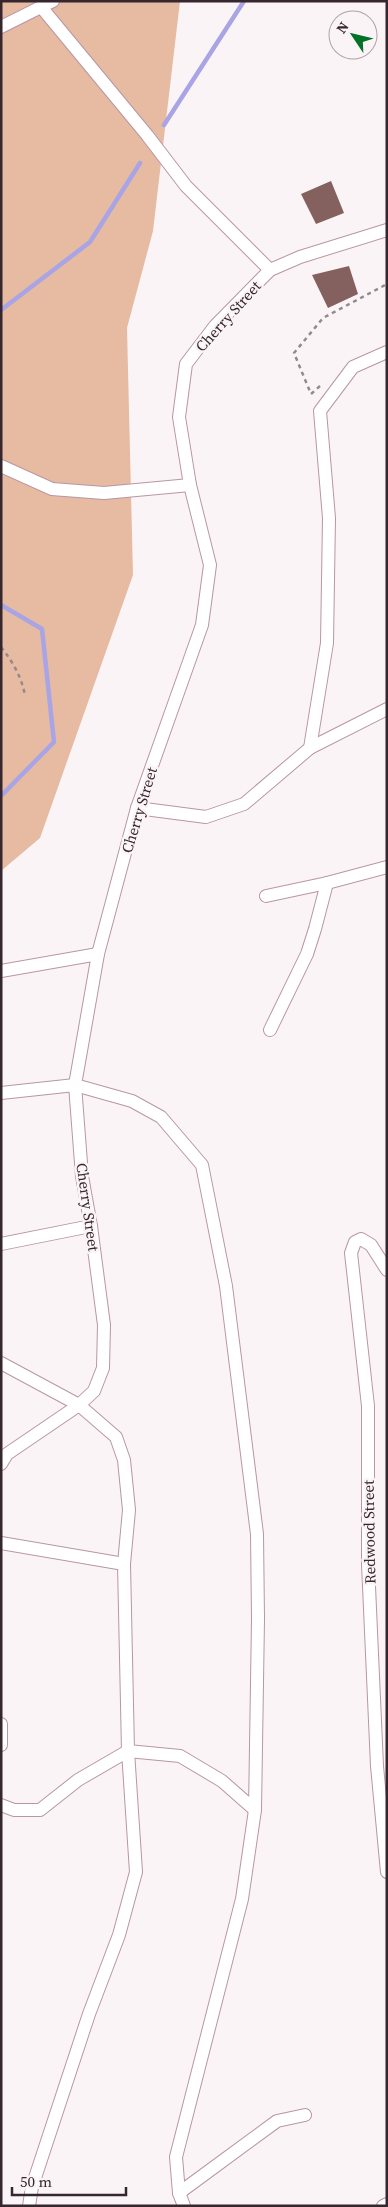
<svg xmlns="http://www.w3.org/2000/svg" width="388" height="2207" font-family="'Source Serif 4',serif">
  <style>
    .green { fill: #e6bba1 }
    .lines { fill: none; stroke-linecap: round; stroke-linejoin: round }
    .stream { stroke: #a8a4e5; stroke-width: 4.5 }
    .building { fill: #84615f }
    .street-casing { stroke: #b896a5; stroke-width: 14 }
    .path { stroke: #94898e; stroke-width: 2.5; stroke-dasharray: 4 4; stroke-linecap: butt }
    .street { stroke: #fff; stroke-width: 12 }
    .labels { text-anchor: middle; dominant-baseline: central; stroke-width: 5; stroke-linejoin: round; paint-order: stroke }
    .street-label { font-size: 15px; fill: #35272d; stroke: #fbf4f7 }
  </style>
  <rect width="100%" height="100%" fill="#fbf4f7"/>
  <polygon class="green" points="1,1 180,1 153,231 127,328 133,575 40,838 1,871"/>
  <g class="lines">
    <g class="stream">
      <polyline points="164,125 244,1"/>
      <polyline points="1,310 90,242 140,163"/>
      <polyline points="1,605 42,629 54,742 1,796"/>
    </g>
  </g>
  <g class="building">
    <polygon points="331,181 344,213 316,224 301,194"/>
    <polygon points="349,266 358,294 328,308 312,275"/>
  </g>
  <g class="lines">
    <defs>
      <g id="street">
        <polyline points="42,8 147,135 186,186 270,270"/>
        <polyline points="1,27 53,1"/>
        <polyline points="1,466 52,489 104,493 190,485"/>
        <polyline points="310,748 327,643 329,518 320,411 353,367 387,352"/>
        <polyline points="137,808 206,817 244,804 310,748 387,709"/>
        <polyline points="266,896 327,883 387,867"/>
        <polyline points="1,971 98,954"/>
        <polyline points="270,1030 307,954 315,929 327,883"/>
        <polyline points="1,1093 75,1085 132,1101 161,1117 202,1165 226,1286 257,1534 258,1619 255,1810 242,1899 176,2157 179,2193 184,2206"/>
        <polyline points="1,1244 91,1226"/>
        <polyline points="387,1270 371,1245 361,1239 355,1242 351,1253 368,1406 368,1564 377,1766 387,1872"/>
        <polyline points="1,1363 79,1405 116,1437 124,1460 129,1510 124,1564 128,1751 136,1872 119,1935 89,2014 32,2187 29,2206"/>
        <polyline points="1,1464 7,1454 79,1405 94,1391 103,1368 104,1325 91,1226 82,1176 75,1085 98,954 137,808 202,625 210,565 190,485 179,417 186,364 215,326 270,270 300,257 387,230"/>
        <polyline points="1,1543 124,1564"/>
        <polyline points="1,1724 1,1745"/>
        <polyline points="1,1805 14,1810 40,1810 78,1780 128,1751 180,1756 222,1781 255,1810"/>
        <polyline points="179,2193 277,2121 305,2115"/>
        <polyline points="383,2206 387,2204"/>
      </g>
    </defs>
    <use href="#street" class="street-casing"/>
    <g class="path">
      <polyline points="320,386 311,394 294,353 323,318 387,284"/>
      <path d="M1,647C13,662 21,676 25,695"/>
    </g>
    <use href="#street" class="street"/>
  </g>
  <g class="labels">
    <g class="street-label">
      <text transform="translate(228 316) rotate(-48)">Cherry Street</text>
      <text transform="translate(139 810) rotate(-73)">Cherry Street</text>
      <text transform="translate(88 1207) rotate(82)">Cherry Street</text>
      <text transform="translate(369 1532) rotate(-91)">Redwood Street</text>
    </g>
  </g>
  <rect width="388" height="2207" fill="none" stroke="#35272d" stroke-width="5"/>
  <g transform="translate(353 35) rotate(305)"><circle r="24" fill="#fbf4f7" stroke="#aca2a6"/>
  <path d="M0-4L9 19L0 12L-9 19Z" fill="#027326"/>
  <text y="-8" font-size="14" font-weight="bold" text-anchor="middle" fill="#35272d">N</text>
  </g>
  <path d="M12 2187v8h114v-8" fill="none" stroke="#35272d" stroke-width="2.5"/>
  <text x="20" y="2187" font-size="15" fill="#35272d" stroke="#fbf4f7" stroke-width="4" paint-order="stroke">50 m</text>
</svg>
